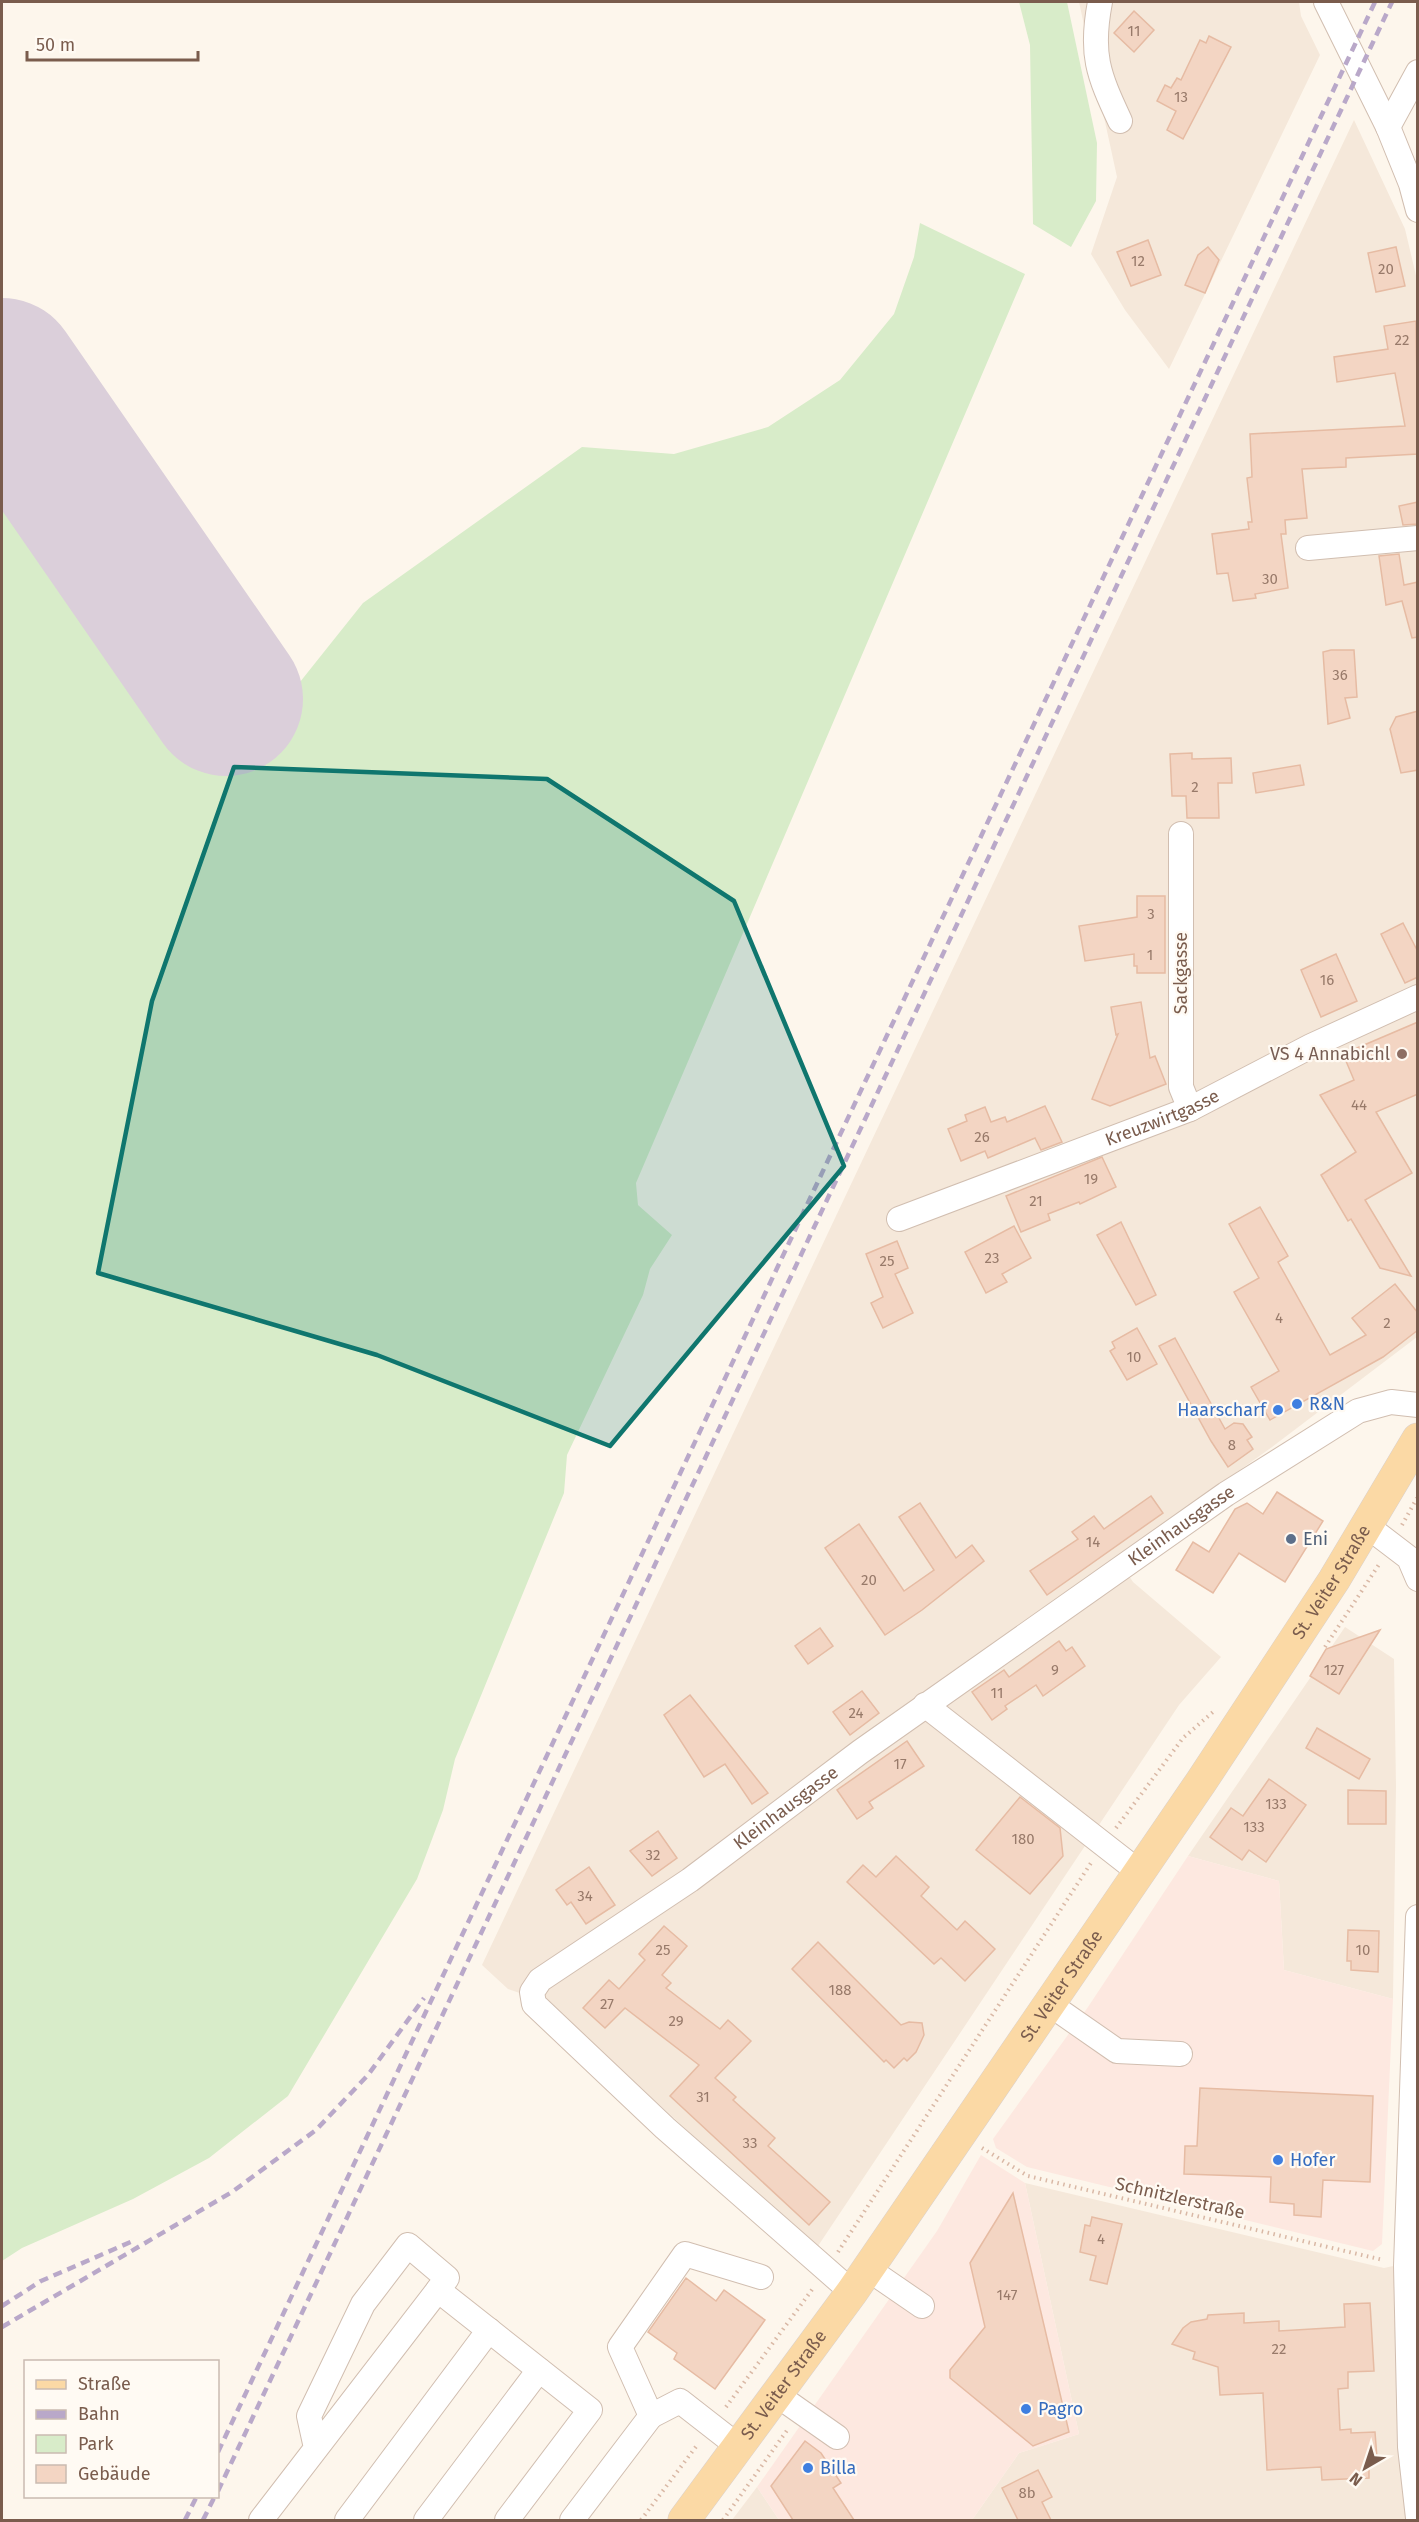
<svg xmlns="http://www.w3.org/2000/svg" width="1419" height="2522" font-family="'Fira Sans',sans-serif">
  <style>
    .residential { fill: #f5e8da }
    .commercial { fill: #fde8e0 }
    .green { fill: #d8ecc9 }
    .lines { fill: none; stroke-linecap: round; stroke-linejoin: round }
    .runway { stroke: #dbcfda; stroke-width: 154 }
    .building { fill: #f3d5c3; stroke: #e6bba3; stroke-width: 1.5 }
    .minor-casing { stroke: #d1beb0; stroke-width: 26 }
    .major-casing { stroke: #dad1cd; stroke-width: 33 }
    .path { stroke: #d9b8a5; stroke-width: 4; stroke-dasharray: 1.5 4.5; stroke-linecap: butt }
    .minor { stroke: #fff; stroke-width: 24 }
    .major { stroke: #fbd9a5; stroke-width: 32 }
    .rail { stroke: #b9a8c9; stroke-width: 4.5; stroke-dasharray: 9 6; stroke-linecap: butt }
    .marked { fill: #0f766e; fill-opacity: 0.2; stroke: #0f766e; stroke-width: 4.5; stroke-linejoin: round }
    .education-dot { fill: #8d6e63; stroke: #fffaf3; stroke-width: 2 }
    .shop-dot { fill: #3f7fe0; stroke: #fffaf3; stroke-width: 2 }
    .service-dot { fill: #5c6f8a; stroke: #fffaf3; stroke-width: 2 }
    .labels { text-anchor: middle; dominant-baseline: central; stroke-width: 4.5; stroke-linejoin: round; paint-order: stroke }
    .number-label { font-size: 15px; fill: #987a6a }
    .street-label { font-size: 18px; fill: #7a5c4d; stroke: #fffaf3 }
    .education-label { font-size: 18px; fill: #785e54; stroke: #fffaf3; text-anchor: end }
    .shop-label { font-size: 18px; fill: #366cbe; stroke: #fffaf3; text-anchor: start }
    .service-label { font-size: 18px; fill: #4e5e75; stroke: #fffaf3; text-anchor: start }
  </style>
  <rect width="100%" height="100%" fill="#fdf6ec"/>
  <g class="residential">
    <polygon points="1079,2 1299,2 1301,16 1320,55 1169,369 1125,310 1091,254 1117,177"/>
    <polygon points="1354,120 1405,229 1418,284 1417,1337 1272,1447 1117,1558 1133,1582 1221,1657 1179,1705 816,2249 549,2003 508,1989 482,1965"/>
    <polygon points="1345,1627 1394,1659 1396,1786 1393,1999 1284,1970 1279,1881 1188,1856"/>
    <polygon points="1025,2183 1384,2268 1417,2261 1417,2520 972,2520 1019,2453 1079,2434"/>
    <polygon points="757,2487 779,2520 732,2520"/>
  </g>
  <g class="commercial">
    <polygon points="1188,1856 1279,1881 1284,1970 1393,1999 1382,2244 1373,2251 1027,2167 996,2148 993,2139 1088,2007"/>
    <polygon points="981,2155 1025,2183 1079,2434 1019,2453 972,2520 779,2520 757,2487 937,2231"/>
  </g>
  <g class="green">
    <polygon points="1019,2 1067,2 1097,143 1096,201 1071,247 1033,224 1030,45"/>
    <polygon points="920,223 1025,274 636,1183 638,1205 672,1235 650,1269 643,1295 567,1455 564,1493 455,1759 443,1810 417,1879 288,2096 209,2158 133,2199 22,2248 2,2261 2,489 191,760 300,682 363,603 582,447 674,454 768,427 840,380 894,314 914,257"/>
  </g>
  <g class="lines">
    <polyline class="runway" points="2,375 226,699"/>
  </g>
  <g class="building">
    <polygon points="1134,11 1154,30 1134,52 1114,33"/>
    <polygon points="1209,36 1231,47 1183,139 1167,130 1176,111 1157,101 1165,85 1171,88 1177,78 1181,80 1200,40 1206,43"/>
    <polygon points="1148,240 1161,275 1131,286 1117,252"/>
    <polygon points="1208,247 1219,260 1205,293 1185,285 1198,255"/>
    <polygon points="1396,247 1405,286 1376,292 1368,253"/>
    <polygon points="1416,321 1418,454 1346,458 1346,467 1302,469 1307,518 1285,520 1286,534 1281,534 1288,588 1255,594 1256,598 1233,601 1228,573 1217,574 1212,534 1249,529 1248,522 1252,522 1247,478 1252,477 1250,434 1405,426 1395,373 1337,382 1334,357 1388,349 1384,326"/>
    <polygon points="1418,502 1418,524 1403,525 1399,506"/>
    <polygon points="1399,554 1404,585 1418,582 1418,637 1412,638 1402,601 1386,605 1379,556"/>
    <polygon points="1331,650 1354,650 1357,697 1345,698 1350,718 1328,724 1323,652"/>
    <polygon points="1418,711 1418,770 1401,773 1390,729 1396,717"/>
    <polygon points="1192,753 1192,759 1231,758 1232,783 1218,783 1219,818 1187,818 1186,796 1172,796 1170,754"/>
    <polygon points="1300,765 1304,785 1256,793 1253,773"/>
    <polygon points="1137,896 1165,896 1165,973 1137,973 1137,966 1134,966 1134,954 1085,961 1079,926 1137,917"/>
    <polygon points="1403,923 1418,952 1418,977 1405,983 1381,934"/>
    <polygon points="1336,954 1357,1001 1321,1017 1301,970"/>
    <polygon points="1141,1002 1150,1058 1155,1056 1166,1084 1110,1106 1092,1099 1118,1034 1116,1035 1111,1007"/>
    <polygon points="1418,1022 1418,1094 1376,1112 1412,1173 1365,1200 1411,1276 1380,1268 1351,1219 1348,1221 1321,1175 1356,1152 1320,1095 1354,1080 1343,1054"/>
    <polygon points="1045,1106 1062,1142 1041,1150 1035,1138 988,1158 985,1151 961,1161 948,1129 967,1121 965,1115 985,1107 991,1122 1005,1117 1007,1122"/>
    <polygon points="1102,1157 1116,1187 1080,1204 1079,1202 1048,1214 1050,1220 1021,1232 1006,1196"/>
    <polygon points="1260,1207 1288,1256 1278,1262 1330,1355 1366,1335 1352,1318 1395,1284 1418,1313 1418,1330 1383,1357 1270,1420 1251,1387 1279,1371 1234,1292 1259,1278 1229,1224"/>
    <polygon points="1121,1222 1156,1295 1136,1305 1097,1235"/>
    <polygon points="1014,1226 1031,1258 1002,1274 1007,1282 986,1293 965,1252"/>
    <polygon points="897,1241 908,1268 895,1274 913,1313 883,1328 871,1303 883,1297 866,1254"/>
    <polygon points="1137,1328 1157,1364 1127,1380 1110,1351 1115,1348 1112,1342"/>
    <polygon points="1175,1338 1225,1429 1234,1423 1243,1424 1252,1437 1247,1440 1253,1449 1228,1467 1211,1441 1159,1346"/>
    <polygon points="1277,1492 1323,1521 1285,1582 1239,1553 1213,1593 1176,1570 1193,1542 1209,1552 1235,1509 1247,1503 1263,1514"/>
    <polygon points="1151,1496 1163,1513 1047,1595 1030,1571 1078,1539 1072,1532 1094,1516 1104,1529"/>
    <polygon points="920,1503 956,1558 972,1545 984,1561 922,1610 885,1635 825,1548 859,1524 904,1591 934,1570 899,1517"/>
    <polygon points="820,1628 833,1646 808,1664 795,1646"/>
    <polygon points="1380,1630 1339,1694 1310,1676 1326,1649"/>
    <polygon points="1059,1641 1066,1651 1072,1647 1085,1666 1043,1696 1036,1685 1005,1706 1007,1709 992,1720 972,1692 1004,1670 1009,1677"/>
    <polygon points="862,1691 879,1713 850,1735 833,1712"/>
    <polygon points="690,1695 768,1793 752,1804 725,1764 704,1777 664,1715"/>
    <polygon points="1317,1728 1370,1759 1359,1779 1306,1748"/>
    <polygon points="907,1741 924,1766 869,1802 873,1808 857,1819 837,1790"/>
    <polygon points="1269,1779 1306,1805 1266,1862 1249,1850 1242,1860 1210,1837 1231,1808 1243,1816"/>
    <polygon points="1348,1790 1386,1791 1386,1824 1348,1824"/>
    <polygon points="1020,1797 1060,1828 1063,1856 1030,1894 976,1850"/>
    <polygon points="658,1831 677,1858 652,1876 630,1851"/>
    <polygon points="896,1856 929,1887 921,1896 957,1930 965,1921 995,1949 965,1981 941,1958 934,1964 847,1882 863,1865 876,1877"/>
    <polygon points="589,1867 615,1905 586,1924 571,1902 567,1905 556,1890"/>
    <polygon points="664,1926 687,1946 662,1975 671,1983 666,1988 720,2029 728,2020 751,2041 715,2078 736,2097 733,2100 775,2138 768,2146 830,2202 809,2225 670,2096 699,2065 625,2008 605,2028 583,2008 609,1980 619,1989 645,1960 639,1954"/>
    <polygon points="1348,1930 1379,1931 1378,1972 1351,1970 1351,1961 1347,1961"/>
    <polygon points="818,1942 901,2025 909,2022 922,2023 924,2035 916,2052 907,2061 904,2058 894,2068 886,2060 884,2062 792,1969"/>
    <polygon points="1200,2088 1373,2096 1370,2182 1323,2180 1321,2217 1294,2215 1294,2204 1270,2202 1271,2177 1184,2174 1185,2146 1197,2146"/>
    <polygon points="1013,2193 1069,2432 1033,2446 950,2378 950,2370 985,2327 970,2263"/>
    <polygon points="1092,2217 1122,2224 1107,2284 1090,2280 1096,2256 1080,2252 1085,2225 1090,2226"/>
    <polygon points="686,2278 716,2301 724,2290 765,2320 715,2389 674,2359 677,2353 648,2332"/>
    <polygon points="1370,2303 1374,2371 1348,2372 1348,2388 1338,2389 1340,2430 1351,2429 1351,2433 1375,2432 1377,2458 1369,2458 1369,2478 1322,2480 1321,2467 1267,2470 1263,2393 1220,2395 1218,2367 1193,2359 1195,2352 1172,2344 1183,2328 1191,2322 1207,2319 1208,2315 1244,2313 1244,2323 1279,2321 1279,2331 1345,2327 1344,2304"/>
    <polygon points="805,2441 821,2453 841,2483 833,2488 854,2520 793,2520 771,2486"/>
    <polygon points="1038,2470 1052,2497 1042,2502 1051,2520 1018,2520 1002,2488"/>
  </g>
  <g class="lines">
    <defs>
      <g id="minor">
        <path d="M1100,2C1090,54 1098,74 1120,121"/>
        <polyline points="1326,2 1388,127 1411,184 1418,210"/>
        <polyline points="1388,127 1418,72"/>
        <polyline points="1308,548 1418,538"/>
        <polyline points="1181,834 1181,1087 1190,1109"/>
        <path id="s1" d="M899,1219L1190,1109L1311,1046L1418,997"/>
        <polyline points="1367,1526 1409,1558 1418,1579"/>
        <polyline points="925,1705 1139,1872"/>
        <polyline points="1418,1917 1406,2266 1410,2447 1418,2518"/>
        <polyline points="1048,2003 1117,2051 1180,2054"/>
        <polyline points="868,2269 922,2306"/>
        <polyline points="438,2290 590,2410 507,2520"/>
        <path id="s2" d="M852,2292L665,2128L534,2004L532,1992L540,1980L690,1880L860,1752L1226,1494L1358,1411L1391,1402L1418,1405"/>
        <polyline points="777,2395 837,2437"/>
        <polyline points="651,2416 680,2401 739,2447"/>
        <polyline points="261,2520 438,2290 447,2278 408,2245 363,2304 309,2416 316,2448"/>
        <polyline points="347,2520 489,2330"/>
        <polyline points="426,2520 539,2370"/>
        <polyline points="572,2520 651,2416 620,2347 685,2254 761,2277"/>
      </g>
      <g id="major">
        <path id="s3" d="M684,2520L852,2292L1201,1782L1334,1580L1418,1439"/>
      </g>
    </defs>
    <use href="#minor" class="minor-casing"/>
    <use href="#major" class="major-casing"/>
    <g class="path">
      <polyline points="1402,1525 1417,1498"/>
      <polyline points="1325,1647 1380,1563"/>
      <polyline points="1116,1828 1183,1738 1213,1712"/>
      <polyline points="982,2148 1028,2176 1383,2260"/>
      <polyline points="838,2252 1091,1863"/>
      <polyline points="726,2407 814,2287"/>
      <polyline points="641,2520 698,2444"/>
      <polyline points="723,2520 788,2429"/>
    </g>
    <use href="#minor" class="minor"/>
    <use href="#major" class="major"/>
    <g class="rail">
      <polyline points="2,2306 41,2281 133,2241"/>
      <polyline points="2,2327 232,2192 316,2130 368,2075 424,1998"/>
      <polyline points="218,2452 1375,2"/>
      <polyline points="218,2491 1392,2"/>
      <polyline points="185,2520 197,2496"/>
      <polyline points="203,2520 215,2496"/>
    </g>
  </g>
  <path class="marked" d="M234,767L547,779L734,901L844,1166L610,1446L377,1355L98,1273L152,1001Z"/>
  <circle class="education-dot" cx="1402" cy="1054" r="6"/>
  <g class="shop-dot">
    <circle cx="1297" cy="1404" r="6"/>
    <circle cx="1278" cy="1410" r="6"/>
    <circle cx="1278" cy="2160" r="6"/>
    <circle cx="1026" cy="2409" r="6"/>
    <circle cx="808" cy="2468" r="6"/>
  </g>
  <circle class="service-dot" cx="1291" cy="1539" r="6"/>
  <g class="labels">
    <g class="number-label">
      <text x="1134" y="31">11</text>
      <text x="1181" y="97">13</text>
      <text x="1138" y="261">12</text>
      <text x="1386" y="269">20</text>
      <text x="1402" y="340">22</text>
      <text x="1270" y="579">30</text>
      <text x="1340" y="675">36</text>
      <text x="1195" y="787">2</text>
      <text x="1151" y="914">3</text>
      <text x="1150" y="955">1</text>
      <text x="1327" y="980">16</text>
      <text x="1359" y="1105">44</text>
      <text x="982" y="1137">26</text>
      <text x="1091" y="1179">19</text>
      <text x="1036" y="1201">21</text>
      <text x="992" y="1258">23</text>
      <text x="887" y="1261">25</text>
      <text x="1279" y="1318">4</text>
      <text x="1387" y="1323">2</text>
      <text x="1134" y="1357">10</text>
      <text x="1232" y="1445">8</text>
      <text x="1093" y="1542">14</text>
      <text x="869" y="1580">20</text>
      <text x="1055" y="1670">9</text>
      <text x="1334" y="1670">127</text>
      <text x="997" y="1693">11</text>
      <text x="856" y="1713">24</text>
      <text x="900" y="1764">17</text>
      <text x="1276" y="1804">133</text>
      <text x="1254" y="1827">133</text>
      <text x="1023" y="1839">180</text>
      <text x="653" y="1855">32</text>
      <text x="585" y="1896">34</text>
      <text x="663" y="1950">25</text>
      <text x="1363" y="1950">10</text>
      <text x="840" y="1990">188</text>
      <text x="607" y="2004">27</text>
      <text x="676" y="2021">29</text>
      <text x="703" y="2097">31</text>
      <text x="750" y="2143">33</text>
      <text x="1101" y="2239">4</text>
      <text x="1007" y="2295">147</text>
      <text x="1279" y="2349">22</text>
      <text x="1027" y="2493">8b</text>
    </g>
    <g class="street-label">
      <text transform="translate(1181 973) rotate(-90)">Sackgasse</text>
      <text stroke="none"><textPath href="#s1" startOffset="282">Kreuzwirtgasse</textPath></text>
      <text stroke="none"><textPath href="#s2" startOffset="1242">Kleinhausgasse</textPath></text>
      <text stroke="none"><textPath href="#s3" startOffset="1140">St. Veiter Straße</textPath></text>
      <text stroke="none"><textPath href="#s2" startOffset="756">Kleinhausgasse</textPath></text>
      <text stroke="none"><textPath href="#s3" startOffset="654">St. Veiter Straße</textPath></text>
      <text transform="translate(1180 2198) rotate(13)">Schnitzlerstraße</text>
      <text stroke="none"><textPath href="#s3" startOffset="168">St. Veiter Straße</textPath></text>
    </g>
    <g class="education-label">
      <text x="1390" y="1054">VS 4 Annabichl</text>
    </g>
    <g class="shop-label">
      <text x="1309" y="1404">R&amp;N</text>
      <text x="1266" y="1410" text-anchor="end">Haarscharf</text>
      <text x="1290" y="2160">Hofer</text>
      <text x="1038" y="2409">Pagro</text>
      <text x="820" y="2468">Billa</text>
    </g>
    <g class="service-label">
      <text x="1303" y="1539">Eni</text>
    </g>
  </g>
  <rect width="1419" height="2522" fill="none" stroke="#7a5c4d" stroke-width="6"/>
  <rect x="24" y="2360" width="195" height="138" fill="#fffaf3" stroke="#cabbb1" stroke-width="1.5"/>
  <rect x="36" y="2380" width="30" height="9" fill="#fbd9a5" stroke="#cabbb1" stroke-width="1.5"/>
  <text x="78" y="2390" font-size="18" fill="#7a5c4d">Straße</text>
  <rect x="36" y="2410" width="30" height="9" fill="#b9a8c9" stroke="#cabbb1" stroke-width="1.5"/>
  <text x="78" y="2420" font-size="18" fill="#7a5c4d">Bahn</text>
  <rect x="36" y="2435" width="30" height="18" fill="#d8ecc9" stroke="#cabbb1" stroke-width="1.5"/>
  <text x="78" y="2450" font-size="18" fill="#7a5c4d">Park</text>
  <rect x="36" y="2465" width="30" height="18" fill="#f3d5c3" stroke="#cabbb1" stroke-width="1.5"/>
  <text x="78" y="2480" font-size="18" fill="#7a5c4d">Gebäude</text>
  <g transform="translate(1365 2468) rotate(219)" stroke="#fffaf3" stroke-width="4.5" paint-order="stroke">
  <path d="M0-4.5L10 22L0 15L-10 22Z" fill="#7a5c4d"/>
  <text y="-9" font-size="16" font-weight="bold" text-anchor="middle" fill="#7a5c4d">N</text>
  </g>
  <path d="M27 51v9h171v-9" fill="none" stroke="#7a5c4d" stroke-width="3"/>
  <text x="36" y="51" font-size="18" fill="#7a5c4d" stroke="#fffaf3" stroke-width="4.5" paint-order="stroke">50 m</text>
</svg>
